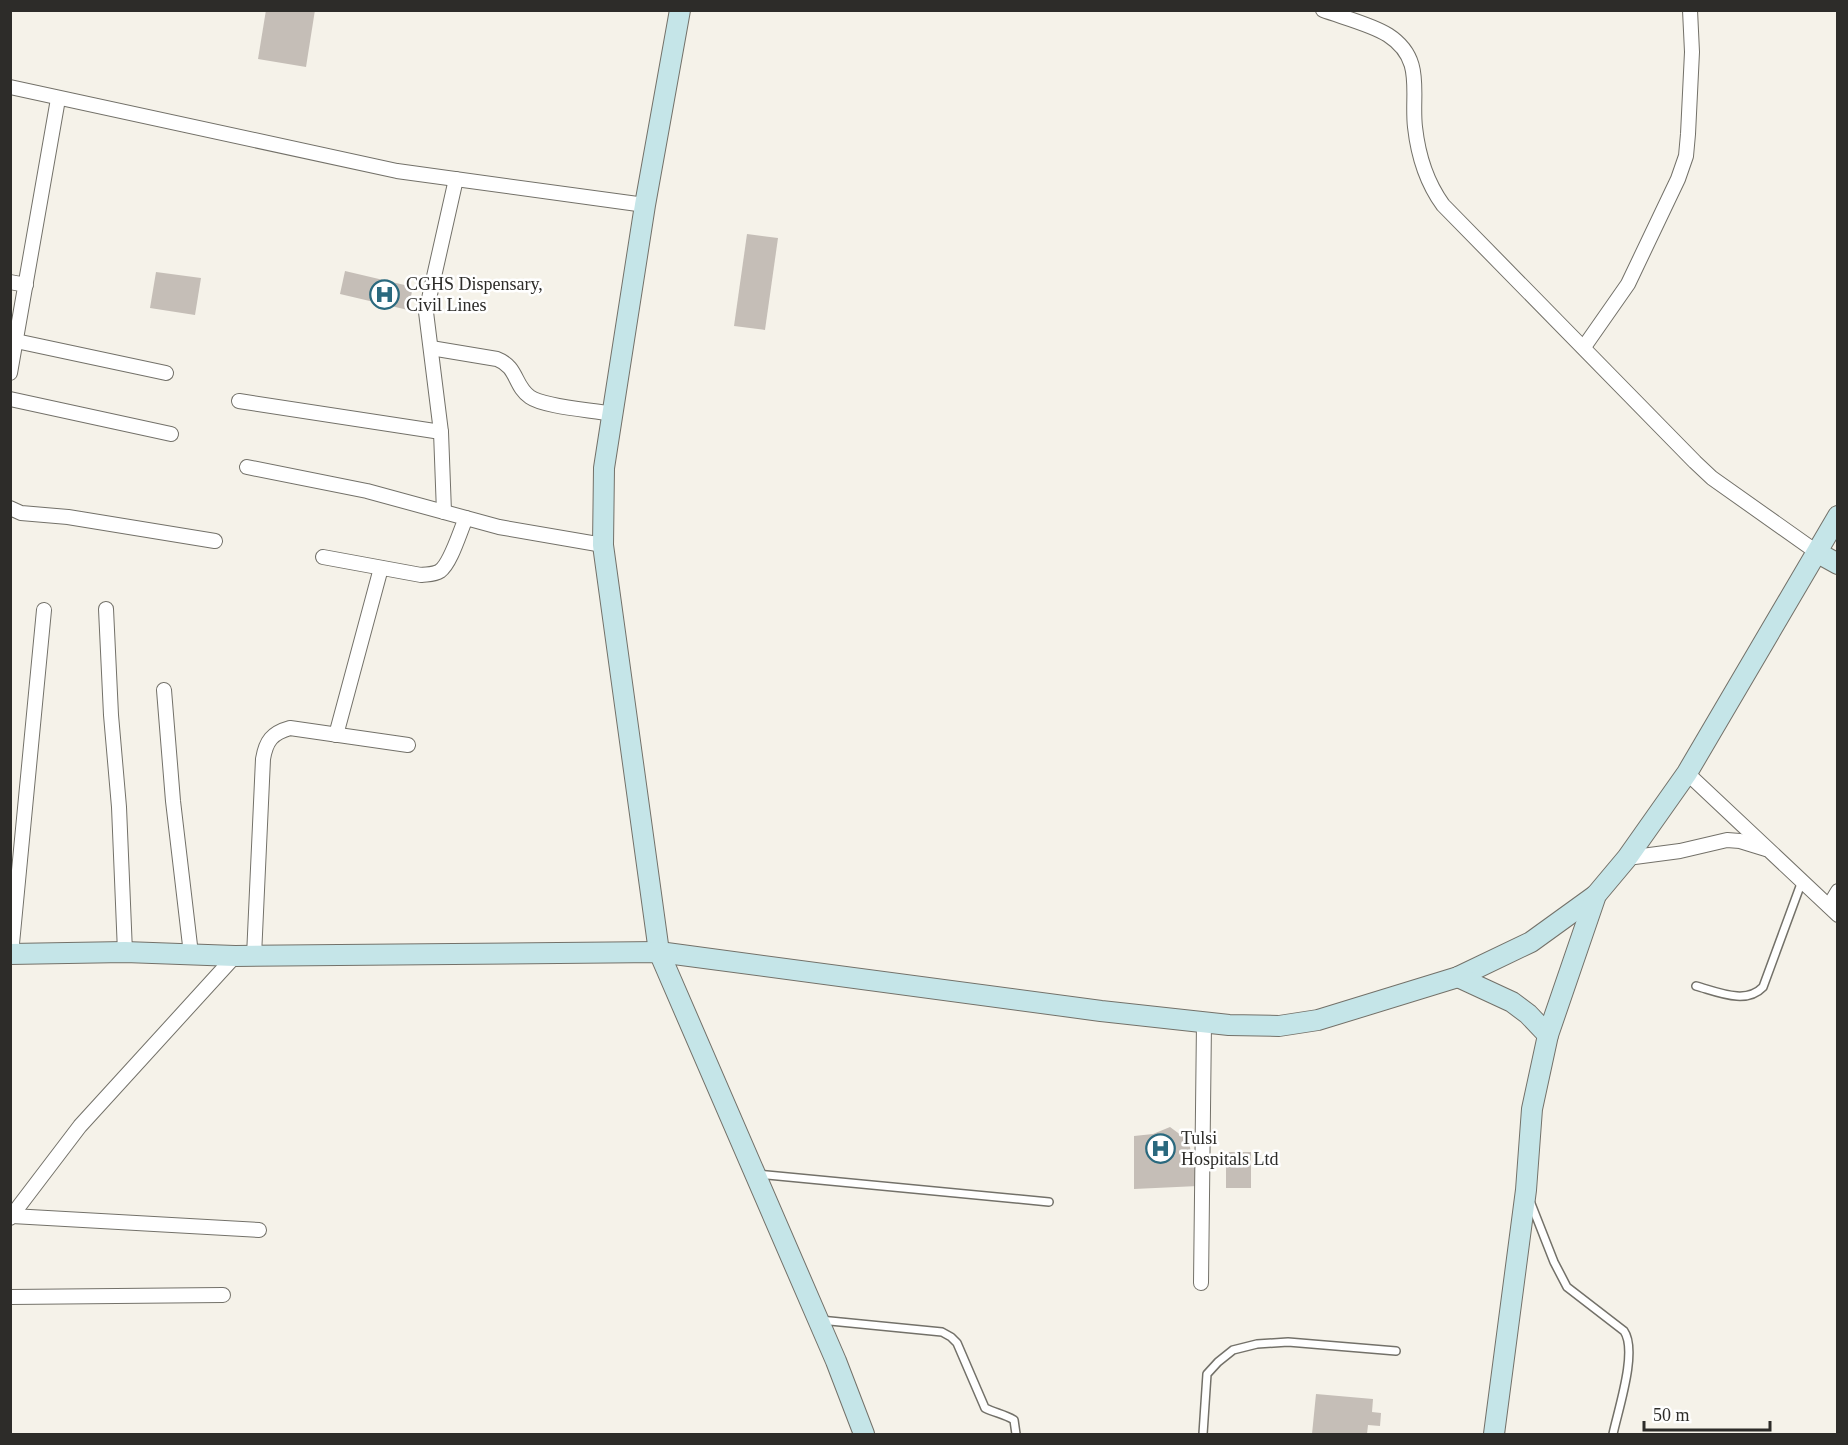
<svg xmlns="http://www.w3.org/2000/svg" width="1848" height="1445" font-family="Georgia,serif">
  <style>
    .building { fill: #c5beb7 }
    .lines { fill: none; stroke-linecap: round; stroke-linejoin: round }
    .lane-casing { stroke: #737169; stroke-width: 10 }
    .street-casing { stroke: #737169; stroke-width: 16 }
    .secondary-casing { stroke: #737169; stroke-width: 22 }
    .lane { stroke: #fff; stroke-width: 7 }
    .street { stroke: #fff; stroke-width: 14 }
    .secondary { stroke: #c5e5e8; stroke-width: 20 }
    .labels { text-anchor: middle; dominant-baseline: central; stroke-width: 5; stroke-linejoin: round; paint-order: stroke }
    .poi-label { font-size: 18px; fill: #2d2c29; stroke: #fff; text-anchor: start }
  </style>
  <rect width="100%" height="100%" fill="#f5f2e9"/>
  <g class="building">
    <polygon points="266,10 315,10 306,67 258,59"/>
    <polygon points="747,234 778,238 765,330 734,326"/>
    <polygon points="345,271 413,287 408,310 340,294"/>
    <polygon points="156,272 201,278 195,315 150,308"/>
    <polygon points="1170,1127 1189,1141 1191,1153 1197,1152 1198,1186 1134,1189 1134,1136 1153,1134"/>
    <rect x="1226" y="1152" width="25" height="36"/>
    <polygon points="1316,1394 1373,1399 1372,1412 1381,1413 1380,1426 1368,1425 1367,1434 1312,1434"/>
  </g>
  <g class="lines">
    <defs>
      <g id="lane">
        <path d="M1696,986C1718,992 1746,1005 1763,987L1802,881"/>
        <polyline points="757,1174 1049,1202"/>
        <path d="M1530,1201L1554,1262L1567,1287L1624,1331C1638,1351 1618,1410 1613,1434"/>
        <path d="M820,1320L942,1332L951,1337L957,1343L985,1408C995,1413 1004,1414 1014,1420L1016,1434"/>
        <polyline points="1203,1434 1207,1374 1218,1362 1233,1350 1257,1344 1288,1342 1396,1351"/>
      </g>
      <g id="street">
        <path d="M1323,10C1342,17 1373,25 1388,35C1425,59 1411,92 1415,127C1418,154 1427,183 1443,205L1695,462L1712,478L1818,553"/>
        <polyline points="10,87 397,171 645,205"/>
        <polyline points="10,282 26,285"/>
        <polyline points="16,341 166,373"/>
        <polyline points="1584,347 1628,284 1678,179 1686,156 1688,134 1692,52 1690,10"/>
        <path d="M431,348L497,359C518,367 514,386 530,397C544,407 593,410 612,414"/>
        <polyline points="10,373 58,99"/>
        <polyline points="10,399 171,434"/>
        <polyline points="239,401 441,432"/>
        <polyline points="247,467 367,491 499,527 603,545"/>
        <polyline points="10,508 21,513 68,517 215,541"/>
        <polyline points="444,512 441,432 426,312 456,179"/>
        <path d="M323,557L421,575C427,574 434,575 440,571C451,563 460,531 466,518"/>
        <polyline points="106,609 111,715 119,807 125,952"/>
        <polyline points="164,690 173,801 191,954"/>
        <polyline points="336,735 381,568"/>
        <polyline points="1687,773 1838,915"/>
        <polyline points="1627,858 1680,851 1727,840 1740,841 1766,849"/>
        <polyline points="1829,906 1838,891"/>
        <polyline points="11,954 44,610"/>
        <path d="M254,956L263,759C266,741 272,733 290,728L408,745"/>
        <polyline points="12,1216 259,1230"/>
        <polyline points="10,1218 80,1126 235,956"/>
        <polyline points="1201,1283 1204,1022"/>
        <polyline points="10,1297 223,1295"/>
      </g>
      <g id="secondary">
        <polyline points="680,10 645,205 604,468 603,545 659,952 836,1361 864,1434"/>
        <polyline points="1818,553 1838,564"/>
        <polyline points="10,954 125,952 235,956 659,952 1101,1011 1229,1025 1279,1026 1318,1020 1458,977 1531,942 1596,895"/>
        <polyline points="1458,977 1512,1002 1528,1014 1548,1035"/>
        <polyline points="1494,1434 1526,1190 1532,1109 1548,1035 1596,895 1627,858 1687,773 1838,516"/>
      </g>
    </defs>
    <use href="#lane" class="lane-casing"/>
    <use href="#street" class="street-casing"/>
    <use href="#secondary" class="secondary-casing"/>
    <use href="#lane" class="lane"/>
    <use href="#street" class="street"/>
    <use href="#secondary" class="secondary"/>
  </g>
  <defs>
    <symbol id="hospital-ring" viewBox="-11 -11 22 22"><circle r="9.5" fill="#fff" stroke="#2a697e" stroke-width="1.5"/><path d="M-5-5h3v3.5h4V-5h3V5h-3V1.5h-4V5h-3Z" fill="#2a697e"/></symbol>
  </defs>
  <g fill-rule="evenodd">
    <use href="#hospital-ring" x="368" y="278" width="33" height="33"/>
    <use href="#hospital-ring" x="1144" y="1132" width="33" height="33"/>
  </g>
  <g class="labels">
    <g class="poi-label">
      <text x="406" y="284">CGHS Dispensary,<tspan x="406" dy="21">Civil Lines</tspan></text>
      <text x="1181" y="1138">Tulsi<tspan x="1181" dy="21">Hospitals Ltd</tspan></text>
    </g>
  </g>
  <rect width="1848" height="1445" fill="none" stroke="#2d2c29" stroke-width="24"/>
  <path d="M1644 1421v9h126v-9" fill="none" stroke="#2d2c29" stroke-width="3"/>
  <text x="1653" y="1421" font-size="18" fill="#2d2c29" stroke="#ffffff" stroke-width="4.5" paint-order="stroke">50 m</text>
</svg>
